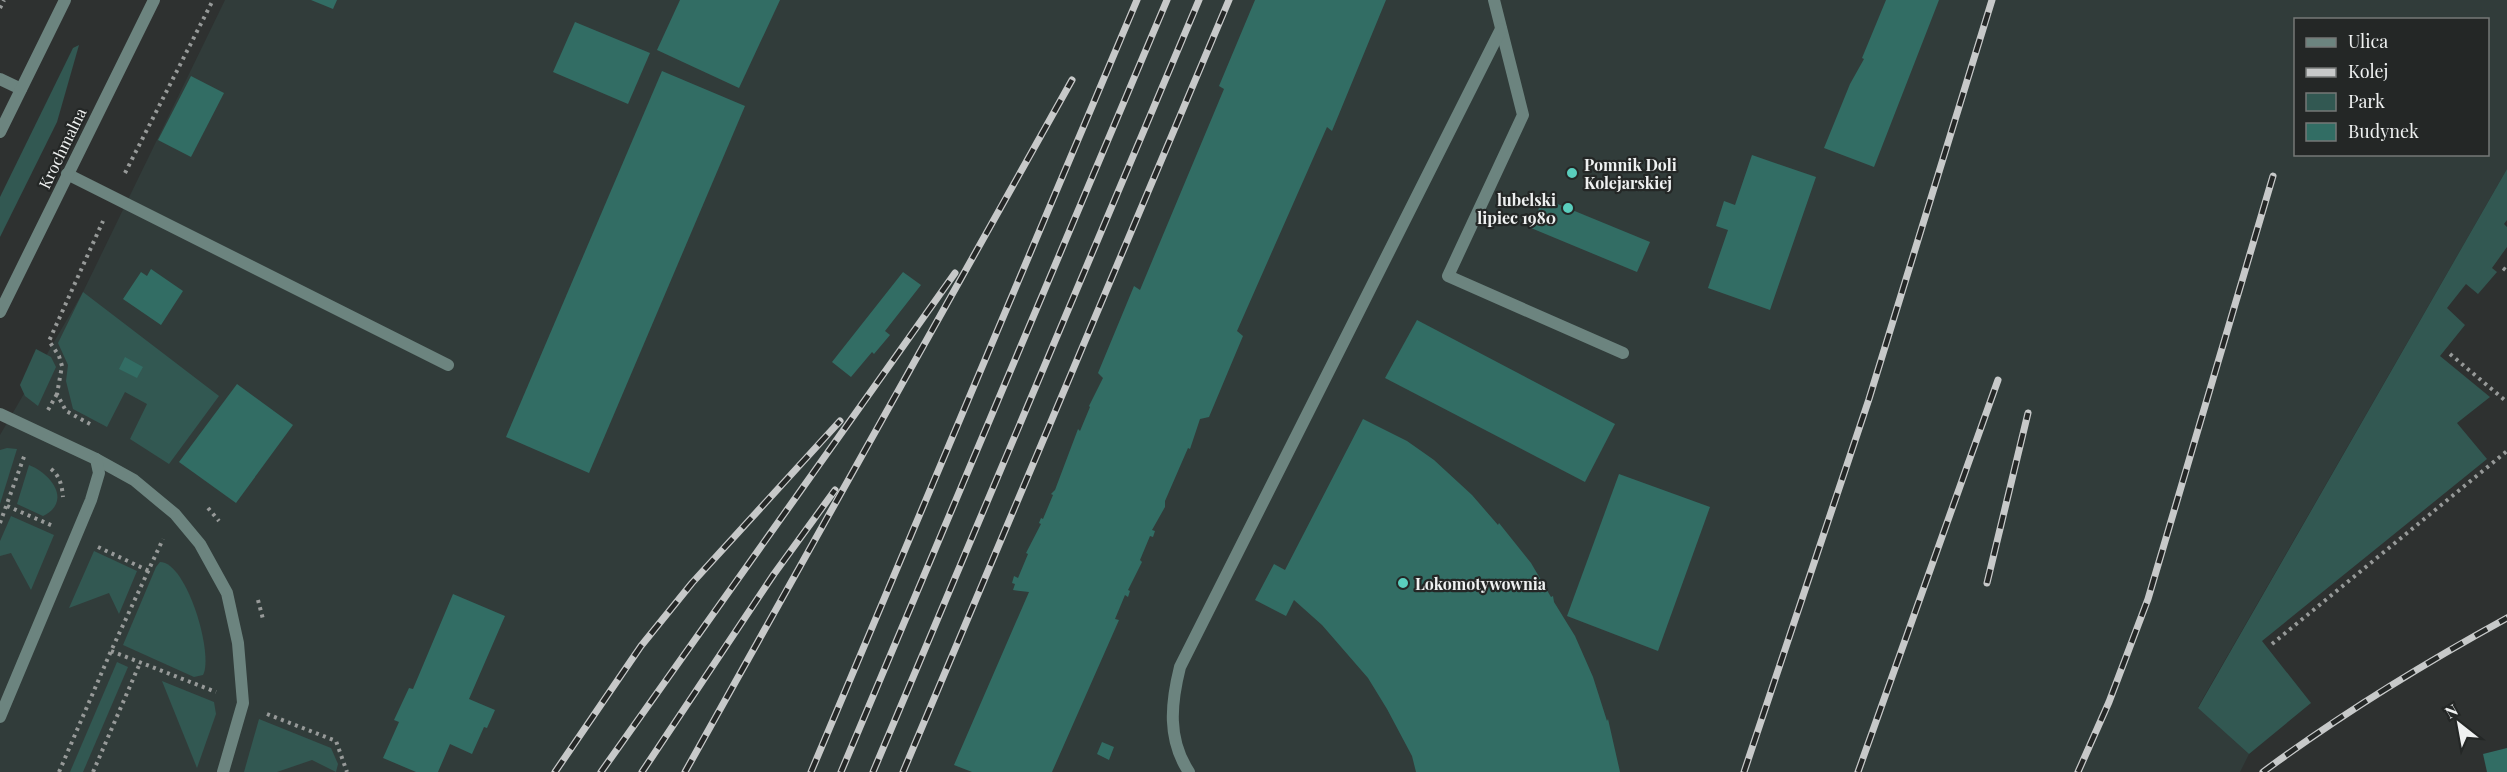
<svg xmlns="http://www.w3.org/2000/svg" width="2507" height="772" font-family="'Playfair Display',serif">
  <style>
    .built { fill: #313c3a; fill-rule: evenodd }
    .green { fill: #325852 }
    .building { fill: #326d64 }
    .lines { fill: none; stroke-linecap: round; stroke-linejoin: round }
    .path { stroke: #979a99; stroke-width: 4; stroke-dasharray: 3 4.5; stroke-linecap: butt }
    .service { stroke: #6c847f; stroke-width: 12 }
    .minor { stroke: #6c847f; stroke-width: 12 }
    .rail-casing { stroke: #c7c9c9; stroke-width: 7 }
    .rail { stroke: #242726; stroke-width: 4.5; stroke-dasharray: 14; stroke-linecap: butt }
    .poi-dot { fill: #5acebd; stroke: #242726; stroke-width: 2 }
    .labels { text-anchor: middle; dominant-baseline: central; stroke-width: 4.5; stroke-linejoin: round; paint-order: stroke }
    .street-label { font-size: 16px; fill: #eff1f1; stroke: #242726 }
    .poi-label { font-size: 16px; font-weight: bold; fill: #eff1f1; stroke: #242726; text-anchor: start }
  </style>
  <rect width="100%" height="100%" fill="#2e3130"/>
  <path class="built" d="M225,0H2507V169L2198,707L2249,754L2240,772H0V435L83,292ZM2296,20H2488V154H2296Z"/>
  <g class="green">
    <polygon points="79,45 57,122 0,237 0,197 73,48"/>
    <polygon points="2507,169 2507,220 2504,224 2507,227 2507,247 2492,268 2497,272 2478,294 2466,284 2447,308 2465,325 2440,356 2490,397 2457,423 2487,459 2262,641 2311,703 2249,754 2198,708"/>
    <polygon points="83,292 219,396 169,464 130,439 147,404 125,392 107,427 73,409 66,381 68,365 58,343"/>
    <polygon points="36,349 51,357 56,367 38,406 25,396 20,385"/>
    <polygon points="7,448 17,449 0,504 0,450"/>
    <path d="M29,465C52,474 72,502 43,516L17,504Z"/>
    <polygon points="11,516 54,535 31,590 11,553 0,556 0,541"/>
    <polygon points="94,551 137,571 119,614 109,593 69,608"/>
    <path d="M160,562C187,562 214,655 203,675L194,677L123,645L156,567Z"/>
    <polygon points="117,662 128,667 83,772 70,772"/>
    <polygon points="162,681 214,702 216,714 197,768"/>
    <polygon points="259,719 331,748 338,764 336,772 312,760 277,772 244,772"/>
  </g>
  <g class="building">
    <polygon points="311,0 337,0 333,9"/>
    <polygon points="680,0 780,0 739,88 657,50"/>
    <polygon points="1255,0 1386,0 1332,131 1327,127 1237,331 1243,336 1209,417 1200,419 1190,449 1188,448 1165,501 1165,507 1152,530 1155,531 1153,537 1150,536 1140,560 1142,562 1128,590 1130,591 1128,597 1125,595 1115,619 1119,620 1052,772 972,772 954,765 1029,592 1013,590 1015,584 1012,583 1014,576 1018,578 1028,554 1026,553 1041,524 1039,523 1041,518 1043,519 1053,495 1051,494 1055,490 1078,429 1080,431 1090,407 1089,406 1103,378 1098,373 1134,286 1140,290 1224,89 1219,86"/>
    <polygon points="1886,0 1939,0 1874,167 1824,148 1850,84 1864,59 1862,58"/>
    <polygon points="575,22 650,53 628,104 553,72"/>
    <polygon points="662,71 745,106 589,473 506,437"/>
    <polygon points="191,76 224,93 191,157 158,140"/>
    <polygon points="1752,155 1816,177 1770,310 1708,288 1728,230 1716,226 1724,201 1735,205"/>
    <polygon points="1543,198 1650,242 1637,272 1531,228"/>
    <polygon points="151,269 183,291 161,325 123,299 141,272 147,276"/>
    <polygon points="903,272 921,285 885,331 890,335 874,354 872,352 851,377 832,362"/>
    <polygon points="1417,320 1615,424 1585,482 1385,378"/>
    <polygon points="125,357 143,367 137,378 119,369"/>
    <polygon points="237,384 293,425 236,503 179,462"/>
    <polygon points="1363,419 1407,441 1434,460 1472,495 1498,525 1499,523 1531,563 1551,597 1553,596 1554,602 1575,636 1593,677 1607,721 1608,719 1620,772 1416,772 1412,756 1387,709 1368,678 1322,625 1294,600 1286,616 1255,600 1274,564 1285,570"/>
    <polygon points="1619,474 1710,507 1658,651 1567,616"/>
    <polygon points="453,594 505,616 469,699 495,710 487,728 484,727 472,754 450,744 438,772 416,772 383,758 399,722 394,720 409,688 413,689"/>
    <polygon points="1102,742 1114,747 1109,760 1097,754"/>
    <polygon points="2507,748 2507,772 2487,772 2483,754"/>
  </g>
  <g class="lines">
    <g class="path">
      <polyline points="0,8 4,0"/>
      <polyline points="125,173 213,0"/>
      <polyline points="2503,268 2507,271"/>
      <polyline points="2450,354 2507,402"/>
      <polyline points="48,410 57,394"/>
      <polyline points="90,424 66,411 57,394 62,366 59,356 49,341 103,221"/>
      <path d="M51,469C60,476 62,486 63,497"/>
      <polyline points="7,506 53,526"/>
      <polyline points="208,508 219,521"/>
      <polyline points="0,523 25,454"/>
      <polyline points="98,547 149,571"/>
      <polyline points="258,600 263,619"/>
      <polyline points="2272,644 2507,451"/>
      <polyline points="111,651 216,692"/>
      <polyline points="267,714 336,741 347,772"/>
      <polyline points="59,772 111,651 163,539"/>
      <polyline points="93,772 140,663"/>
    </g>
    <g class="service">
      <polyline points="1494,0 1523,115 1448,276 1623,353"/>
      <polyline points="0,79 21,89"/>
      <polyline points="67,174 448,365"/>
      <polyline points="0,414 96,459 134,480 175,514 200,544 227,593 238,643 243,703 223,772"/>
      <polyline points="0,717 91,500 99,473 96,459"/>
      <path d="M1189,772C1167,739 1171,703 1180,667L1501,29"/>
    </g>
    <g class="minor">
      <polyline points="0,132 65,0"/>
      <polyline points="0,312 154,0"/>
    </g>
    <defs>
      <g id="rail">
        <polyline points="1987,583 2028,413"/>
        <polyline points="555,772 641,646 692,583 840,421"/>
        <polyline points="601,772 955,273"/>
        <polyline points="642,772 774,574 835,490"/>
        <polyline points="685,772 1072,80"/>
        <polyline points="811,772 1137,0"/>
        <polyline points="841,772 1167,0"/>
        <polyline points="873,772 1199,0"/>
        <polyline points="903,772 1229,0"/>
        <polyline points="1744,772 1869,399 1992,0"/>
        <polyline points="1858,772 1998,380"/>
        <polyline points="2078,772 2109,702 2148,599 2273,176"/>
        <path d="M2263,772C2340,715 2423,664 2507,618"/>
      </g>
    </defs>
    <use href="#rail" class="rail-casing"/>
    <use href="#rail" class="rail"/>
  </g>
  <g class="poi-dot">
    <circle cx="1572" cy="173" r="6"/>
    <circle cx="1568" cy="208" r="6"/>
    <circle cx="1403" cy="583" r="6"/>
  </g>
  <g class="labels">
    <g class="street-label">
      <text transform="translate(62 148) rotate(-64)">Krochmalna</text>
    </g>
    <g class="poi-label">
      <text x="1584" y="164">Pomnik Doli<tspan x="1584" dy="18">Kolejarskiej</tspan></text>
      <text x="1556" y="199" text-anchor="end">lubelski<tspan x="1556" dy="18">lipiec 1980</tspan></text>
      <text x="1415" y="583">Lokomotywownia</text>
    </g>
  </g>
  <rect x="2294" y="18" width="195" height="138" fill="#242726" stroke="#757877" stroke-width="1.5"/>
  <rect x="2306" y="38" width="30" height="9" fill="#6c847f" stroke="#757877" stroke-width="1.5"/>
  <text x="2348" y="48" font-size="18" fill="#eff1f1">Ulica</text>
  <rect x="2306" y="68" width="30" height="9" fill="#c7c9c9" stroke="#757877" stroke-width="1.5"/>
  <text x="2348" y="78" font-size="18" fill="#eff1f1">Kolej</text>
  <rect x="2306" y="93" width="30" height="18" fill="#325852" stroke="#757877" stroke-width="1.5"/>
  <text x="2348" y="108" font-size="18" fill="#eff1f1">Park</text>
  <rect x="2306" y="123" width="30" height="18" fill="#326d64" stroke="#757877" stroke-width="1.5"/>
  <text x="2348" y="138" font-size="18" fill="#eff1f1">Budynek</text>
  <g transform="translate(2459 724) rotate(329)" stroke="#242726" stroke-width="4.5" paint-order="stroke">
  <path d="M0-4.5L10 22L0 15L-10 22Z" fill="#eff1f1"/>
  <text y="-9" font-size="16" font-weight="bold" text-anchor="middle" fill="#eff1f1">N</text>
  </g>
</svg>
